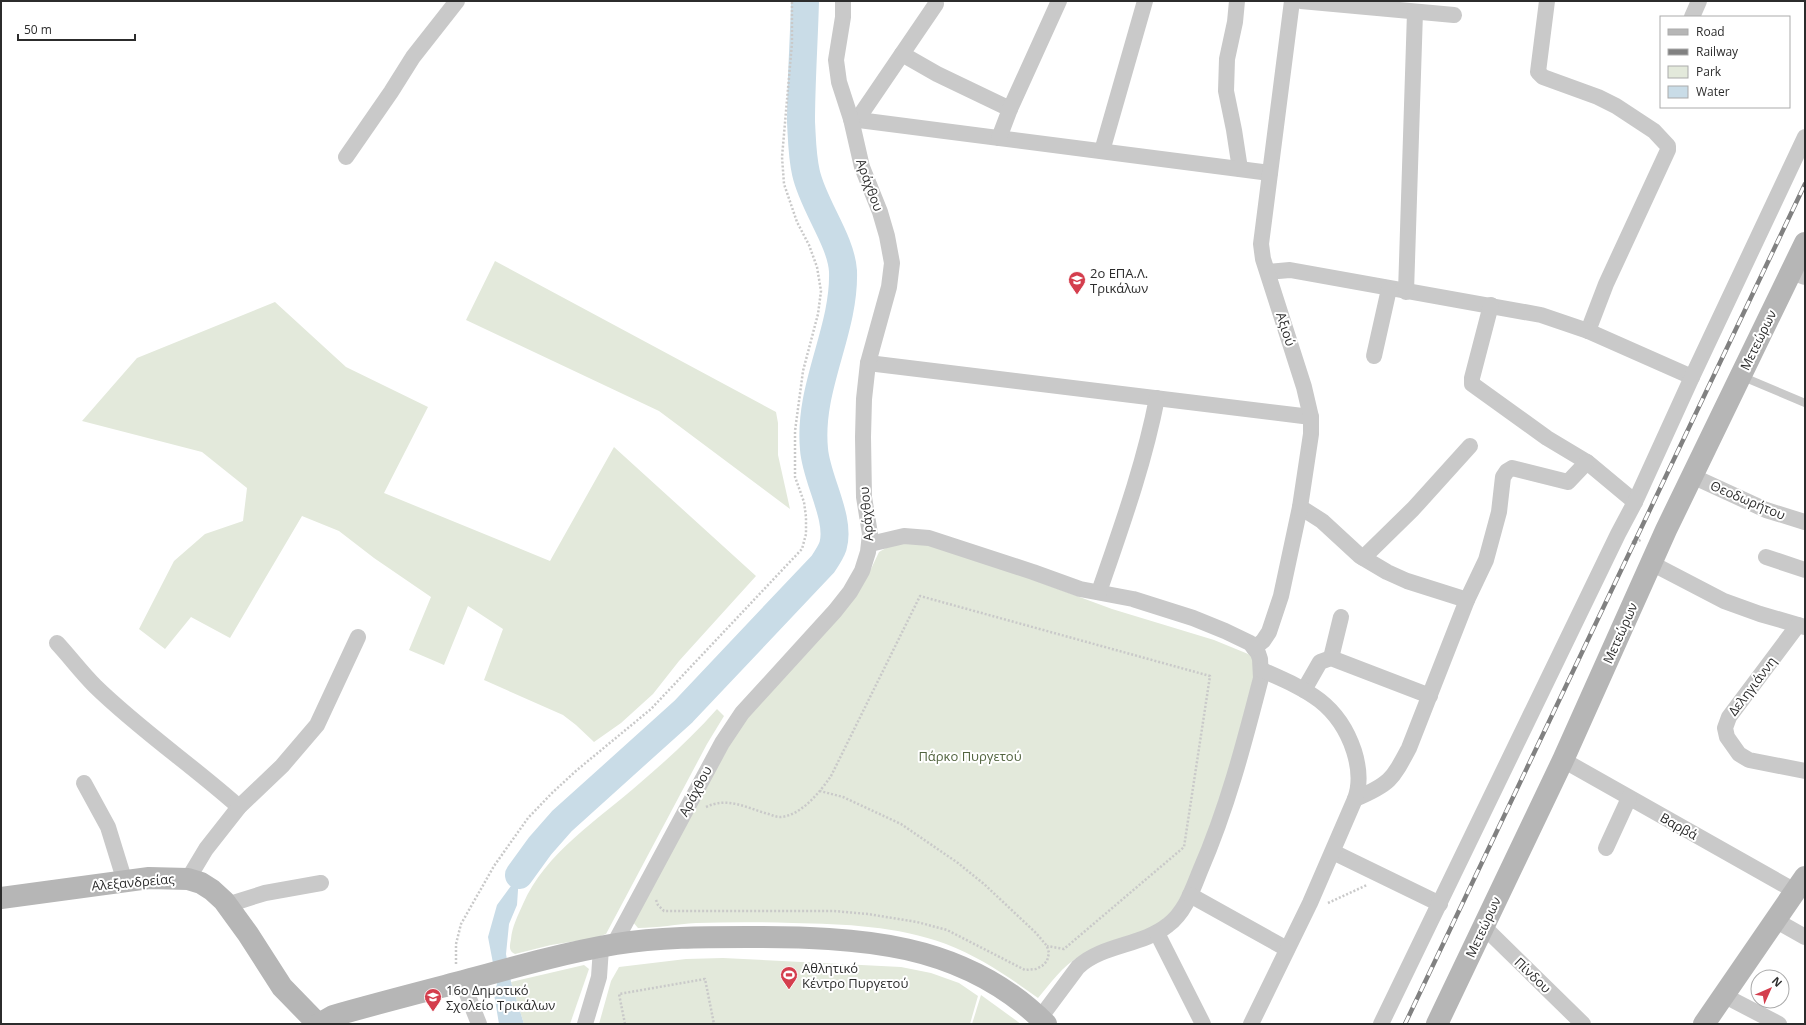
<svg xmlns="http://www.w3.org/2000/svg" width="1806" height="1025" font-family="'Open Sans',sans-serif">
  <style>
    .green { fill: #e3e9db }
    .water { fill: #c9dce7 }
    .lines { fill: none; stroke-linecap: round; stroke-linejoin: round }
    .river { stroke: #c9dce7; stroke-width: 28 }
    .path { stroke: #c9c9c9; stroke-width: 2.5; stroke-dasharray: 2 2; stroke-linecap: butt }
    .lane { stroke: #c9c9c9; stroke-width: 8 }
    .street { stroke: #c9c9c9; stroke-width: 16 }
    .secondary { stroke: #b6b6b6; stroke-width: 22 }
    .rail-casing { stroke: #818181; stroke-width: 4.5 }
    .rail { stroke: #fff; stroke-width: 3; stroke-dasharray: 9; stroke-linecap: butt }
    .labels { text-anchor: middle; dominant-baseline: central; stroke-width: 4; stroke-linejoin: round; paint-order: stroke }
    .street-label { font-size: 13px; fill: #2c2c2c; stroke: #fff }
    .poi-label { font-size: 13px; fill: #2c2c2c; stroke: #fff; text-anchor: start }
    .park-label { font-size: 13px; fill: #51633e; stroke: #fff }
  </style>
  <rect width="100%" height="100%" fill="#fff"/>
  <g class="green">
    <polygon points="495,261 776,412 778,423 778,455 790,509 659,411 466,320"/>
    <polygon points="275,302 346,367 428,407 384,493 550,561 614,447 756,576 679,661 653,694 621,723 594,742 576,725 563,715 484,680 503,629 468,606 444,665 409,650 431,597 374,558 339,531 302,516 230,638 191,617 165,649 139,629 174,561 205,534 243,521 247,488 202,452 82,421 137,358"/>
    <path d="M898,541L942,546L1112,609L1214,640L1253,656L1256,665L1240,737L1197,865L1176,906L1158,927L1080,956C1062,966 1051,983 1038,998C1009,977 980,957 946,944C897,926 845,924 793,923C761,922 728,922 696,923C677,924 658,928 638,928L632,921L740,726L871,569L879,552Z"/>
    <path d="M717,709L724,716L707,744L606,934L595,938L551,945L515,954C508,951 510,945 511,939C512,927 518,915 523,904C545,853 599,819 640,783C667,760 694,735 717,709Z"/>
    <polygon points="723,958 901,967 931,973 959,983 978,996 970,1024 599,1024 611,981 619,967 686,959"/>
    <polygon points="584,965 589,969 570,1024 524,1024 511,982"/>
    <polygon points="981,995 1021,1024 972,1024"/>
  </g>
  <polygon class="water" points="519,875 517,905 509,924 506,954 511,982 524,1024 499,1024 494,994 497,984 488,937 497,905"/>
  <g class="lines">
    <path class="river" d="M519,875L540,846L562,821L683,712L823,564C827,558 831,552 833,546C841,518 816,479 814,449C808,387 845,331 843,271C841,240 813,205 806,173C802,156 802,139 801,122C801,82 804,41 805,1"/>
    <g class="path">
      <polyline points="1632,541 1635,543 1642,539"/>
      <path d="M706,807C727,797 745,807 765,813C770,814 775,817 780,817C801,816 820,792 831,776L920,596L1210,676L1184,847L1064,949L1047,946"/>
      <polyline points="656,900 658,905 664,911 834,911 868,914 917,922 947,930 1025,970 1036,969 1042,966 1047,961 1049,953 1047,946 1036,933 984,884 958,863 901,824 843,797 820,791"/>
      <polyline points="1328,903 1367,885"/>
      <polyline points="456,964 456,944 461,924 494,866 528,818 552,793 577,770 651,709 802,549 806,534 806,517 804,502 795,477 795,431 803,371 818,314 821,291 817,267 809,245 797,222 784,184 782,157 792,43 792,1"/>
      <polyline points="625,1024 619,994 705,979 714,1024"/>
    </g>
    <polyline class="lane" points="1741,376 1805,403"/>
    <g class="street">
      <polyline points="1237,1 1235,22 1227,59 1226,91 1234,130 1240,169"/>
      <polyline points="1301,1 1454,15"/>
      <polyline points="1547,1 1538,72 1543,77 1598,97 1616,106 1654,131 1668,146 1668,150 1606,284 1588,331"/>
      <polyline points="1692,17 1699,1"/>
      <polyline points="902,54 937,74 1010,109"/>
      <polyline points="851,119 1270,173"/>
      <polyline points="857,120 936,4"/>
      <polyline points="999,138 1010,109 1059,1"/>
      <polyline points="1102,151 1145,1"/>
      <polyline points="346,157 391,92 413,57 457,1"/>
      <polyline points="1268,272 1290,270 1541,315 1588,331 1692,377"/>
      <polyline points="1791,272 1805,277"/>
      <polyline points="1406,292 1415,12"/>
      <polyline points="1491,305 1472,378 1472,384 1547,438 1587,462 1635,502"/>
      <polyline points="1374,356 1389,289"/>
      <polyline points="868,363 1311,417"/>
      <polyline points="1692,476 1766,510 1805,522"/>
      <polyline points="1300,507 1322,521 1360,556 1387,572 1407,581 1467,600"/>
      <path d="M870,544L904,536L929,538L1033,572L1080,589L1133,599L1193,618L1225,631L1250,643L1258,653L1260,659L1261,678C1244,744 1227,809 1200,871C1192,891 1185,912 1168,925C1142,946 1103,944 1078,967L1040,1018"/>
      <polyline points="1766,557 1805,570"/>
      <polyline points="1363,558 1413,509 1470,446"/>
      <polyline points="1651,563 1724,601 1760,614 1805,627"/>
      <path d="M1099,592C1121,528 1144,465 1157,398"/>
      <polyline points="1798,625 1729,717 1725,728 1727,737 1739,754 1749,760 1805,771"/>
      <path d="M57,643C70,657 81,672 95,686C140,730 192,765 239,807"/>
      <polyline points="1254,648 1263,641 1269,632 1281,596 1300,507 1311,434 1311,417 1304,387 1263,259 1261,244 1292,1"/>
      <polyline points="1331,658 1341,617"/>
      <polyline points="1304,690 1320,662 1331,658 1430,696"/>
      <polyline points="1563,760 1795,891"/>
      <polyline points="84,783 108,827 125,882"/>
      <path d="M1355,799C1390,784 1392,780 1409,748L1467,600L1486,560L1499,512L1503,477L1507,471L1512,468L1568,482L1587,462"/>
      <polyline points="1606,848 1629,798"/>
      <polyline points="1333,852 1440,904"/>
      <polyline points="188,879 206,849 239,807 282,766 317,725 358,637"/>
      <polyline points="1190,895 1287,949"/>
      <polyline points="227,905 265,893 321,883"/>
      <polyline points="1775,920 1805,937"/>
      <polyline points="1484,927 1583,1024"/>
      <polyline points="1157,933 1203,1024"/>
      <polyline points="614,944 722,743 742,713 835,611 850,592 862,571 868,552 870,534 864,497 863,437 864,399 868,363 889,287 892,263 887,236 880,212 862,167 851,119 839,82 836,60 843,17 843,1"/>
      <polyline points="462,981 479,1024"/>
      <polyline points="1723,995 1779,1024"/>
      <polyline points="585,1024 599,977 601,948"/>
      <path d="M1251,1024L1310,903L1355,799C1361,783 1359,767 1354,751C1338,702 1305,689 1262,670"/>
      <polyline points="1381,1024 1618,534 1635,502 1692,377 1805,137"/>
    </g>
    <g class="secondary">
      <polyline points="1,898 149,878 188,879 201,883 212,890 224,901 248,934 282,987 318,1024"/>
      <path d="M319,1024L333,1016C375,1004 418,993 460,982C511,968 563,953 616,944C659,937 703,937 747,937C858,937 963,941 1046,1024"/>
      <polyline points="1437,1024 1563,760 1666,530 1805,243"/>
      <polyline points="1704,1024 1805,877"/>
    </g>
    <defs>
      <polyline id="rail" points="1405,1024 1805,184"/>
    </defs>
    <use href="#rail" class="rail-casing"/>
    <use href="#rail" class="rail"/>
  </g>
  <defs>
    <symbol id="school-pin" viewBox="-11 -11 22 30"><path d="M0 17L-7.5 6A9.5 9.5 0 1 1 7.5 6Z" fill="#d43e4d" stroke="#fff"/><path d="M0-5L7-2L0 1L-7-2ZM-4 1L0 2.5L4 1V4Q0 6-4 4Z" fill="#fff"/></symbol>
    <symbol id="stadium-pin" viewBox="-11 -11 22 30"><path d="M0 17L-7.5 6A9.5 9.5 0 1 1 7.5 6Z" fill="#d43e4d" stroke="#fff"/><path d="M0-5a6.5 5 0 1 0 0 10a6.5 5 0 1 0 0-10ZM-3.5-1.8h7v3.6h-7Z" fill="#fff"/></symbol>
  </defs>
  <g fill-rule="evenodd">
    <use href="#school-pin" x="1067" y="270" width="20" height="27"/>
    <use href="#stadium-pin" x="779" y="965" width="20" height="27"/>
    <use href="#school-pin" x="423" y="987" width="20" height="27"/>
  </g>
  <g class="labels">
    <g class="street-label">
      <text transform="translate(870 185) rotate(70)">Αράχθου</text>
      <text transform="translate(1286 329) rotate(72)">Αξιού</text>
      <text transform="translate(1758 340) rotate(-64)">Μετεώρων</text>
      <text transform="translate(1748 500) rotate(23)">Θεοδωρήτου</text>
      <text transform="translate(866 514) rotate(-95)">Αράχθου</text>
      <text transform="translate(1620 633) rotate(-66)">Μετεώρων</text>
      <text transform="translate(1752 686) rotate(-53)">Δεληγιάννη</text>
      <text transform="translate(695 791) rotate(-62)">Αράχθου</text>
      <text transform="translate(1679 826) rotate(29)">Βαρβά</text>
      <text transform="translate(133 882) rotate(-5)">Αλεξανδρείας</text>
      <text transform="translate(1483 927) rotate(-65)">Μετεώρων</text>
      <text transform="translate(1533 975) rotate(44)">Πίνδου</text>
    </g>
    <g class="poi-label">
      <text x="1090" y="273">2ο ΕΠΑ.Λ.<tspan x="1090" dy="15">Τρικάλων</tspan></text>
      <text x="802" y="968">Αθλητικό<tspan x="802" dy="15">Κέντρο Πυργετού</tspan></text>
      <text x="446" y="990">16ο Δημοτικό<tspan x="446" dy="15">Σχολείο Τρικάλων</tspan></text>
    </g>
    <g class="park-label">
      <text x="970" y="756">Πάρκο Πυργετού</text>
    </g>
  </g>
  <rect width="1806" height="1025" fill="none" stroke="#2c2c2c" stroke-width="4"/>
  <rect x="1660" y="16" width="130" height="92" fill="#ffffff" stroke="#ababab"/>
  <rect x="1668" y="29" width="20" height="6" fill="#b6b6b6" stroke="#ababab"/>
  <text x="1696" y="36" font-size="12" fill="#2c2c2c">Road</text>
  <rect x="1668" y="49" width="20" height="6" fill="#818181" stroke="#ababab"/>
  <text x="1696" y="56" font-size="12" fill="#2c2c2c">Railway</text>
  <rect x="1668" y="66" width="20" height="12" fill="#e3e9db" stroke="#ababab"/>
  <text x="1696" y="76" font-size="12" fill="#2c2c2c">Park</text>
  <rect x="1668" y="86" width="20" height="12" fill="#c9dce7" stroke="#ababab"/>
  <text x="1696" y="96" font-size="12" fill="#2c2c2c">Water</text>
  <g transform="translate(1770 989) rotate(45)"><circle r="19" fill="#ffffff" stroke="#ababab"/>
  <path d="M0-3L7 15L0 10L-7 15Z" fill="#d43e4d"/>
  <text y="-6" font-size="11" font-weight="bold" text-anchor="middle" fill="#2c2c2c">N</text>
  </g>
  <path d="M18 34v6h117v-6" fill="none" stroke="#2c2c2c" stroke-width="2"/>
  <text x="24" y="34" font-size="12" fill="#2c2c2c" stroke="#ffffff" stroke-width="3" paint-order="stroke">50 m</text>
</svg>
